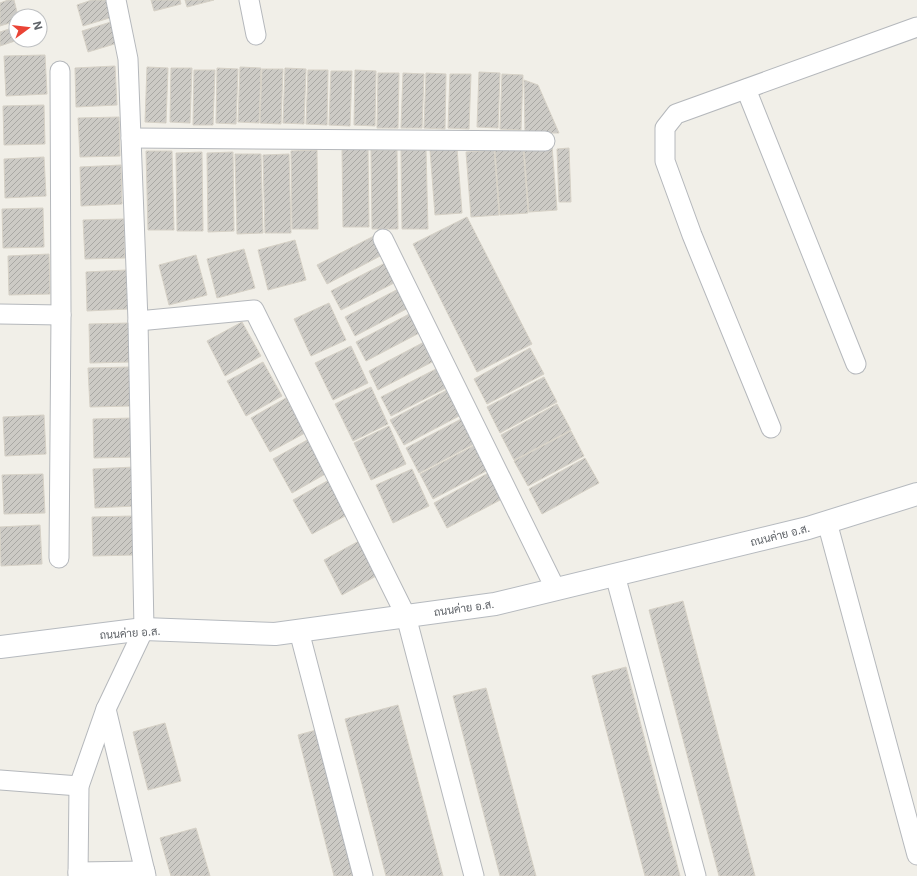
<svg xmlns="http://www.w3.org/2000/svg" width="917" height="876" font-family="Inter,Sarabun,sans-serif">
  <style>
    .building { fill: url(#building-hatch); stroke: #d6d1c6 }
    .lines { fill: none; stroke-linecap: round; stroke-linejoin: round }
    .street-casing { stroke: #b5b8bc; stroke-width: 21 }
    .secondary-casing { stroke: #b6babf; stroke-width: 24 }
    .street { stroke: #fff; stroke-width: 19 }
    .secondary { stroke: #fff; stroke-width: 22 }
    .labels { text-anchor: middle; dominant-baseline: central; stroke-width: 3; stroke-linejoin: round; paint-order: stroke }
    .street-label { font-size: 11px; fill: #5f6368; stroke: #fff }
  </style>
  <defs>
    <pattern id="building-hatch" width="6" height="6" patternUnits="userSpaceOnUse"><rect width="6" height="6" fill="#cccac5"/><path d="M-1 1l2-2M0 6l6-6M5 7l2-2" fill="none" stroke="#a9a8a4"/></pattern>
  </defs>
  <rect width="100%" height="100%" fill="#f1efe8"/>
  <g class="building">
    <polygon points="8,0 14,0 18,16 16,16 16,21 0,26 0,3"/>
    <polygon points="92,0 111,0 116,16 83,26 77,5"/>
    <polygon points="151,0 180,0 181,4 154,11"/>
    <polygon points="185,0 214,0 187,7"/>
    <polygon points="114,21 121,42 88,52 82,31"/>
    <polygon points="15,27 16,40 18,40 0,46 0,32"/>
    <polygon points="45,55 47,94 6,96 4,56"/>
    <polygon points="115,66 117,105 76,107 75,68"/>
    <polygon points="147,67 168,68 166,123 145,122"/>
    <polygon points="240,67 261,68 259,123 238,122"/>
    <polygon points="171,68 192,68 190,123 170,122"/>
    <polygon points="217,68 238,69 236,124 216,123"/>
    <polygon points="285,68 306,69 304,124 283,123"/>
    <polygon points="262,69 283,69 281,124 260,123"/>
    <polygon points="194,70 215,70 213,125 193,125"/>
    <polygon points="308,70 328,70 327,125 306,124"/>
    <polygon points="355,70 376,71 375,126 354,125"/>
    <polygon points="331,71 352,71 350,126 329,125"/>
    <polygon points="479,72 500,73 498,128 477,127"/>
    <polygon points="378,73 399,73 398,128 377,128"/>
    <polygon points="403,73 424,74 422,128 401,128"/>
    <polygon points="426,73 446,74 445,129 424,128"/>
    <polygon points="450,74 471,74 469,129 448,128"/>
    <polygon points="502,74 523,75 521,130 500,129"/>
    <polygon points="524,80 538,85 559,133 525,133"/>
    <polygon points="44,105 45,144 4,145 3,106"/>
    <polygon points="119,117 120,156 80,157 78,118"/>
    <polygon points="552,146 557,210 529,212 524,148"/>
    <polygon points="342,148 368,148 369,227 343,227"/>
    <polygon points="457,148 462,213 435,215 430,150"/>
    <polygon points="523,148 528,213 500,215 495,150"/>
    <polygon points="569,148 571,202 559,202 557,149"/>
    <polygon points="317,150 318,229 292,229 291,151"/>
    <polygon points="371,150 397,150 398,229 372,229"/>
    <polygon points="401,150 426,150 428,229 402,229"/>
    <polygon points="494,150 499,215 471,217 466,152"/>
    <polygon points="146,151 172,151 174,230 148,230"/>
    <polygon points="202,152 203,231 177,231 176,153"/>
    <polygon points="233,152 234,231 208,232 207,153"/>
    <polygon points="235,154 261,154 263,233 237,234"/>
    <polygon points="289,154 291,233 265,233 263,155"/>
    <polygon points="44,157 46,196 5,198 4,159"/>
    <polygon points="121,165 122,204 81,206 80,167"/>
    <polygon points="43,208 44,247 3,248 2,209"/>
    <polygon points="467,217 532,344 477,372 413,244"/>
    <polygon points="124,219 125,258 85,259 83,220"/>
    <polygon points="374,236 384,254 327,284 317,265"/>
    <polygon points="295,240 306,280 268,290 258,250"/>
    <polygon points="244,249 255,288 217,298 207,259"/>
    <polygon points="49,254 50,294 9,295 8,256"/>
    <polygon points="196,255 207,295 169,305 159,265"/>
    <polygon points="389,261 398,281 341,310 331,291"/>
    <polygon points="126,270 128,309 87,311 86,272"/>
    <polygon points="402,287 412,306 355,336 345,317"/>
    <polygon points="329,303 346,340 311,356 294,319"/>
    <polygon points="413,312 423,331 366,361 356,342"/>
    <polygon points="242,322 261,356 225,376 207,341"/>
    <polygon points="129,323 131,362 90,363 89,324"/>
    <polygon points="426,341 436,360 378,390 369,371"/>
    <polygon points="351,346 368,383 333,400 315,363"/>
    <polygon points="530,348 544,374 487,404 474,379"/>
    <polygon points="263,362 282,396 246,416 227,381"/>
    <polygon points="129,367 131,406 90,407 88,368"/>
    <polygon points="438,368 448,387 391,416 381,397"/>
    <polygon points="544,377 557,402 500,433 487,407"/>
    <polygon points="371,387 388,424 353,441 335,404"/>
    <polygon points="447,390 461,415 404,445 390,420"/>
    <polygon points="286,398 305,433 270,452 251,418"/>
    <polygon points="557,404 571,430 514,460 501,435"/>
    <polygon points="44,415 46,454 5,456 3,417"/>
    <polygon points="133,418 135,457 94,458 93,419"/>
    <polygon points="463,418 476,443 419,473 406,448"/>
    <polygon points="389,426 406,464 371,480 354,443"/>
    <polygon points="571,431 584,456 528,486 514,461"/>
    <polygon points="309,439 327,473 292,493 273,459"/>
    <polygon points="477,444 490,469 433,499 420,474"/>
    <polygon points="585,458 599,483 542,514 529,489"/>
    <polygon points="134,467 135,506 95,508 93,469"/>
    <polygon points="412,469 429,506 393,523 376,485"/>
    <polygon points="490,472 504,498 447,528 434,503"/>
    <polygon points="43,474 45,513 4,514 2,475"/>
    <polygon points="329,480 347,515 312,534 293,500"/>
    <polygon points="132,516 134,555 93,556 92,517"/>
    <polygon points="40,525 42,564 1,566 0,527"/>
    <polygon points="359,541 378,575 342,595 324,560"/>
    <polygon points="683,601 755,876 719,876 649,610"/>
    <polygon points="626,667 680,876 645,876 592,676"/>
    <polygon points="486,688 536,876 500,876 453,696"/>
    <polygon points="398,705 443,876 386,876 345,719"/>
    <polygon points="165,723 181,781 148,790 133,732"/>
    <polygon points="331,726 370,876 334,876 298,735"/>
    <polygon points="196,828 210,876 171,876 160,838"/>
  </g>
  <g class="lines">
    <defs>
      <g id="street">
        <polyline points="249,0 256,35"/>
        <polyline points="746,89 856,364"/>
        <polyline points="131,138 545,141"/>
        <polyline points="383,239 556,590"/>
        <polyline points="0,314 61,315"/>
        <polyline points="138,321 254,310 406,616 474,876"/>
        <polyline points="771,428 692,235 665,161 665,128 676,114 917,27"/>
        <polyline points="827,522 917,855"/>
        <polyline points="59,558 61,315 60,71"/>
        <polyline points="615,575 696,876"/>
        <polyline points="299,631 363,876"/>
        <polyline points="106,709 146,876"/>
        <polyline points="0,780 79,786"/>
        <polyline points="78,872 145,871"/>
        <polyline points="78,876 79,786 106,709 144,629 138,321 128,59 116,0"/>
      </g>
      <polyline id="secondary" points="0,647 144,629 275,634 495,604 808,528 917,494"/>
    </defs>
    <use href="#street" class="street-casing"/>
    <use href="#secondary" class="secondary-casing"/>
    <use href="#street" class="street"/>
    <use href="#secondary" class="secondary"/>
  </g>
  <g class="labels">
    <g class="street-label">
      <text transform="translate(780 535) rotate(-14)">ถนนค่าย อ.ส.</text>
      <text transform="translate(464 608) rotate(-8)">ถนนค่าย อ.ส.</text>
      <text transform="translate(130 633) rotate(-4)">ถนนค่าย อ.ส.</text>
    </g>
  </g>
  <g transform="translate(28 28) rotate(75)"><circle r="19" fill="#ffffff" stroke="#bfc1c3"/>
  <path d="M0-3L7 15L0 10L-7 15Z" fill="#ea4335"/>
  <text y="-6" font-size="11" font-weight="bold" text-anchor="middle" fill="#5f6368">N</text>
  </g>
</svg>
